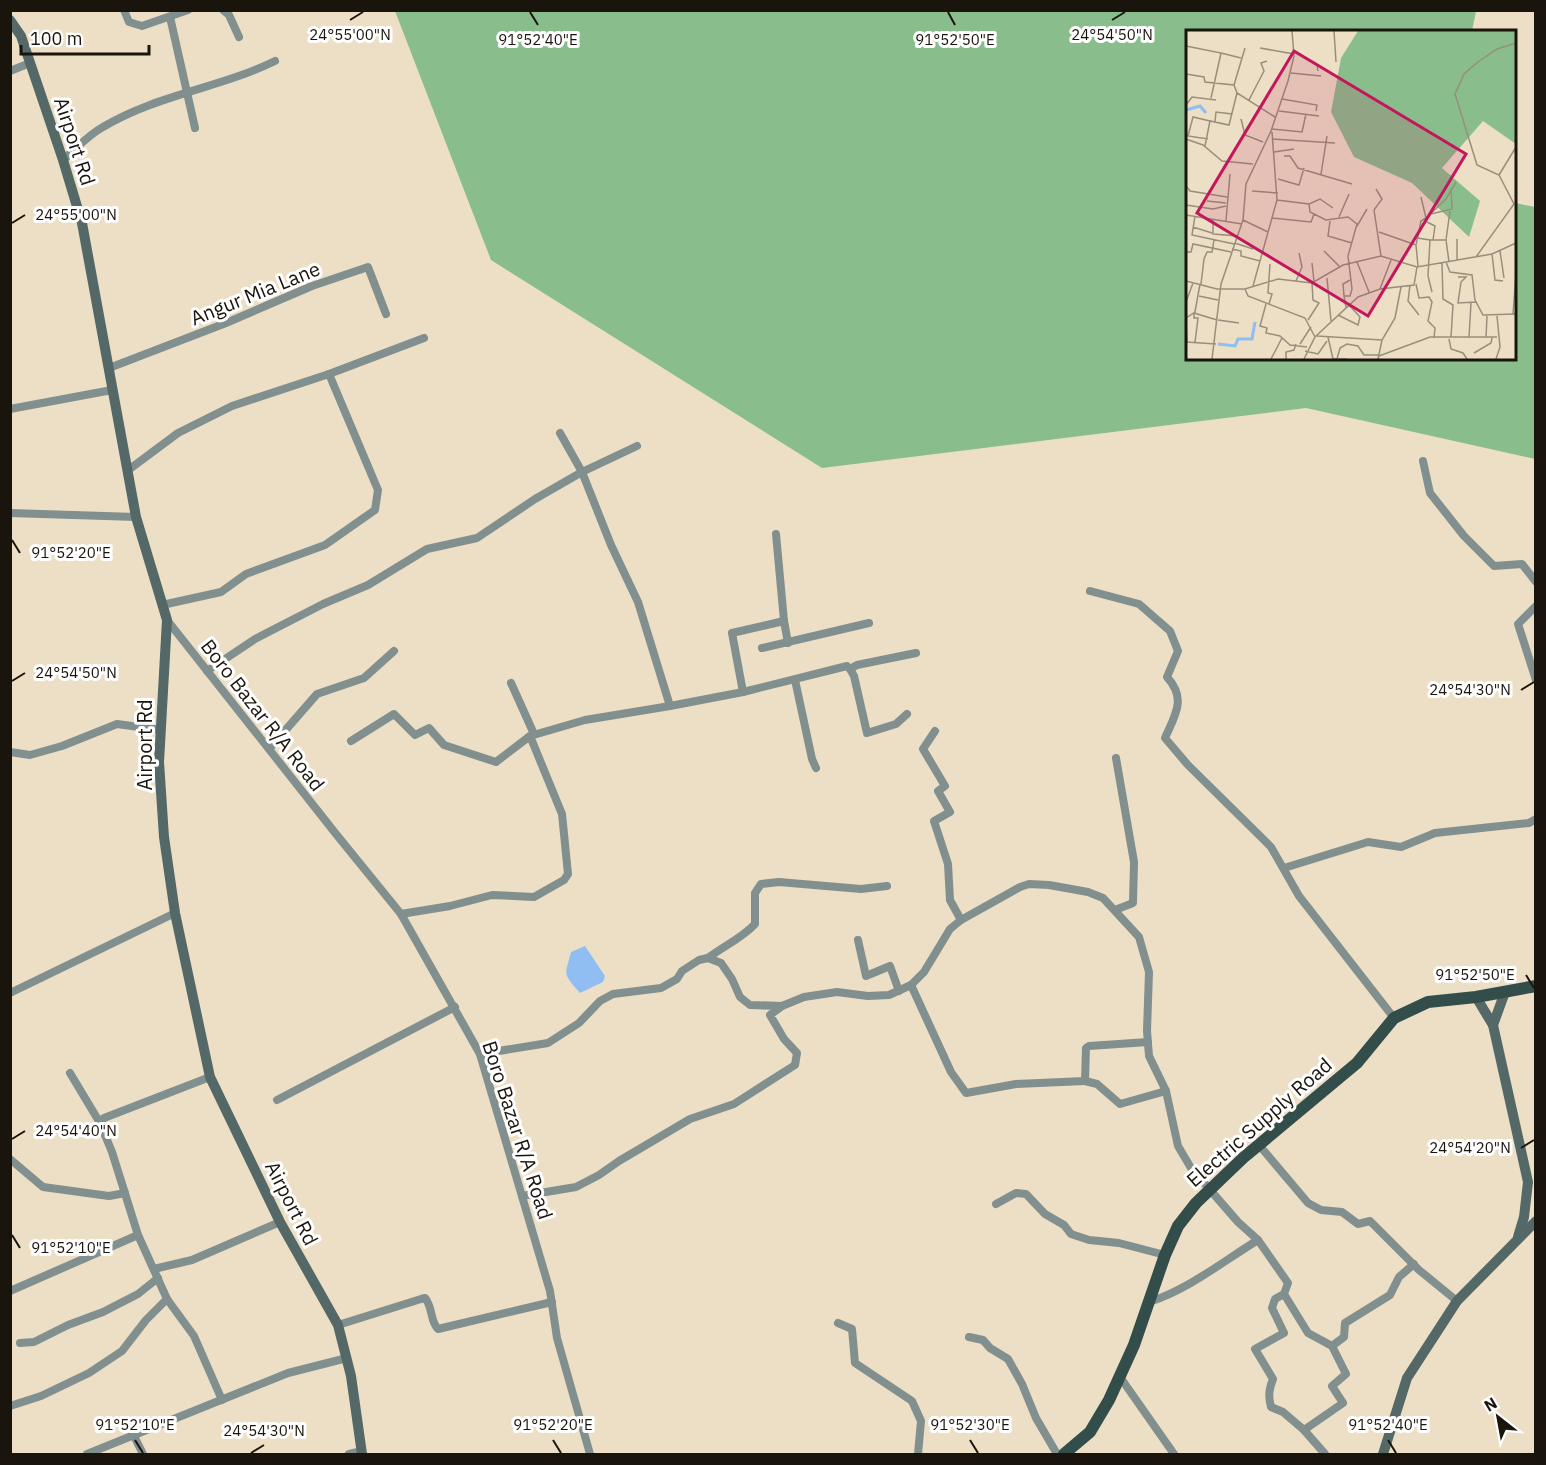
<svg xmlns="http://www.w3.org/2000/svg" width="1546" height="1465" font-family="'IBM Plex Sans',sans-serif">
  <style>
    .forest { fill: #89be8c }
    .water { fill: #90bdf2 }
    .lines { fill: none; stroke-linecap: round; stroke-linejoin: round }
    .minor { stroke: #818f8e; stroke-width: 8 }
    .secondary { stroke: #536867; stroke-width: 10 }
    .primary { stroke: #334d4b; stroke-width: 12 }
    .ticks { fill: none; stroke: #1a150c; stroke-width: 2 }
    .labels { text-anchor: middle; dominant-baseline: central; stroke-width: 6; stroke-linejoin: round; paint-order: stroke }
    .street-label { font-size: 20px; fill: #1a150c; stroke: #fff }
    .inset-river { fill: none; stroke: #90bdf2; stroke-width: 3 }
    .inset-road { fill: none; stroke: #988e7b; stroke-width: 1.5 }
    .view { fill: #c2185b; fill-opacity: 0.15; stroke: #c2185b; stroke-width: 3 }
    .inset-edge { fill: none; stroke: #1a150c; stroke-width: 3 }
    .ticks-label { font-size: 15px; text-anchor: middle; fill: #1a150c; stroke: #fff; stroke-width: 6; stroke-linejoin: round; paint-order: stroke }
  </style>
  <rect width="100%" height="100%" fill="#ecdfc5"/>
  <polygon class="forest" points="395,11 1476,11 1472,31 1188,32 1188,358 1514,358 1515,203 1535,207 1535,459 1306,408 822,468 491,260"/>
  <path class="water" d="M585,946L605,976L603,982L580,993C562,972 565,976 571,952Z"/>
  <g class="lines">
    <g class="minor">
      <polyline points="124,10 129,22 142,26 188,10"/>
      <polyline points="223,10 229,15 239,37"/>
      <polyline points="170,17 195,128"/>
      <polyline points="10,71 30,63"/>
      <path d="M63,160C76,149 88,135 103,127C156,95 220,88 275,61"/>
      <polyline points="109,368 226,323 312,286 368,267 386,314"/>
      <polyline points="10,409 112,390"/>
      <polyline points="560,433 582,472 611,545 638,602 670,706"/>
      <polyline points="1423,461 1430,493 1464,536 1494,566 1522,564 1536,582"/>
      <polyline points="127,471 178,433 232,406 329,374 424,338"/>
      <polyline points="10,513 136,517"/>
      <polyline points="776,534 784,621 788,643"/>
      <path d="M1090,591L1139,604L1170,631L1178,651L1167,677C1187,699 1175,715 1165,738L1188,765L1271,847L1299,896L1394,1018"/>
      <polyline points="162,605 221,592 246,574 325,545 375,510 378,490 329,374"/>
      <polyline points="1536,606 1518,624 1536,680"/>
      <polyline points="167,620 336,834 401,914 480,1054 550,1291 557,1338 590,1454"/>
      <polyline points="762,648 869,623"/>
      <polyline points="850,669 854,676 867,733 896,724 907,714"/>
      <polyline points="207,671 255,639 323,604 368,585 427,549 477,538 535,499 582,472 637,446"/>
      <polyline points="795,680 812,759 816,768"/>
      <polyline points="511,683 534,734"/>
      <polyline points="743,692 732,633 784,621"/>
      <polyline points="935,731 923,749 945,786 938,791 950,812 934,821 948,864 950,900 961,920"/>
      <polyline points="351,741 394,714 415,735 429,728 444,745 496,762 530,736 585,720 670,706 743,692 847,666 850,669 857,665 916,653"/>
      <polyline points="269,749 317,694 364,678 394,651"/>
      <polyline points="10,752 30,755 62,746 117,724 161,730"/>
      <polyline points="1284,868 1368,842 1401,847 1435,833 1529,823 1536,819"/>
      <polyline points="1115,910 1133,903 1134,862 1116,758"/>
      <polyline points="401,914 450,906 492,895 534,897 564,880 568,874 562,814 530,736"/>
      <polyline points="858,940 866,976 890,966 899,991"/>
      <path d="M708,958C724,946 742,938 755,924V893L761,884L779,882L861,889L887,886"/>
      <polyline points="911,985 951,1072 966,1093 1016,1084 1085,1081 1086,1048 1089,1046 1148,1042"/>
      <polyline points="10,993 175,913"/>
      <polyline points="480,1054 548,1043 579,1023 600,1001 613,994 661,988 677,979 682,971 699,960 708,958 721,963 732,979 740,997 750,1005 782,1006 804,997 837,992 868,996 889,995 911,985 924,972 950,929 961,920 1020,887 1029,884 1049,885 1088,892 1103,898 1139,937 1149,972 1147,1031 1149,1056 1166,1091 1178,1146 1191,1168 1238,1222 1258,1240 1288,1283 1284,1294 1308,1333 1332,1346 1346,1374 1332,1386 1343,1403 1304,1430 1325,1454"/>
      <polyline points="70,1073 100,1123 112,1152 138,1235 167,1299 194,1336 222,1400"/>
      <polyline points="1085,1081 1097,1084 1120,1104 1166,1091"/>
      <polyline points="277,1100 455,1007"/>
      <polyline points="100,1123 104,1118 210,1077"/>
      <polyline points="1259,1145 1308,1203 1321,1210 1342,1212 1358,1224 1370,1221 1419,1270 1457,1301"/>
      <polyline points="10,1159 43,1187 109,1196 125,1193"/>
      <polyline points="522,1196 576,1187 599,1175 619,1161 690,1119 734,1104 795,1065 797,1053 784,1039 770,1015 782,1006"/>
      <polyline points="996,1204 1016,1193 1026,1194 1045,1214 1064,1225 1071,1234 1089,1240 1119,1243 1165,1255"/>
      <polyline points="154,1269 192,1260 280,1222"/>
      <polyline points="10,1291 138,1235"/>
      <path d="M1284,1294L1275,1299L1272,1308L1284,1333L1255,1349L1273,1379C1269,1389 1268,1396 1271,1407L1283,1412L1304,1430"/>
      <path d="M1149,1302C1189,1289 1222,1262 1258,1240"/>
      <polyline points="838,1323 852,1329 855,1363 912,1401 921,1421 918,1454"/>
      <path d="M338,1325L421,1299L425,1298C433,1307 430,1322 438,1329L552,1302"/>
      <polyline points="969,1337 983,1340 990,1348 1008,1359 1022,1384 1036,1418 1057,1454"/>
      <polyline points="20,1343 34,1342 68,1325 103,1312 138,1294 158,1278"/>
      <polyline points="1332,1346 1344,1337 1345,1323 1390,1295 1399,1277 1414,1264"/>
      <polyline points="1120,1377 1174,1454"/>
      <polyline points="10,1406 41,1396 89,1373 122,1351 146,1320 167,1299"/>
      <polyline points="134,1436 143,1454"/>
      <polyline points="87,1454 288,1373 347,1358"/>
      <polyline points="349,1454 362,1451"/>
    </g>
    <g class="secondary">
      <polyline points="10,20 21,36 63,160 82,223 136,517 167,620 159,762 164,837 175,913 210,1077 280,1222 338,1325 351,1376 362,1454"/>
      <polyline points="1476,997 1493,1025 1528,1182 1524,1217 1518,1237"/>
      <polyline points="1493,1025 1505,992"/>
      <polyline points="1383,1454 1407,1378 1457,1301 1536,1221"/>
    </g>
    <polyline class="primary" points="1064,1454 1090,1432 1109,1400 1134,1345 1165,1255 1178,1226 1196,1203 1243,1158 1357,1063 1394,1018 1428,1002 1476,997 1536,986"/>
  </g>
  <path class="ticks" d="M530,12L538,25M948,12L955,25M350,20L363,12M1112,20L1125,12M12,223L25,215M12,540L20,553M12,681L25,673M1521,690L1534,682M1526,975L1534,988M12,1139L25,1131M1521,1148L1534,1140M12,1235L20,1248M135,1440L143,1453M553,1440L561,1453M970,1440L978,1453M1388,1440L1396,1453M251,1453L264,1445"/>
  <g class="labels">
    <g class="street-label">
      <text transform="translate(75 141) rotate(72)">Airport Rd</text>
      <text transform="translate(255 293) rotate(-22)">Angur Mia Lane</text>
      <text transform="translate(263 715) rotate(52)">Boro Bazar R/A Road</text>
      <text transform="translate(144 745) rotate(-90)">Airport Rd</text>
      <text transform="translate(1259 1122) rotate(-41)">Electric Supply Road</text>
      <text transform="translate(518 1130) rotate(72)">Boro Bazar R/A Road</text>
      <text transform="translate(292 1203) rotate(63)">Airport Rd</text>
    </g>
  </g>
  <g transform="translate(1186 30)">
    <rect width="330" height="330" fill="#ecdfc5"/>
    <path d="M172,1H330V114L297,91L256,138L294,171L283,207L226,153L168,127L145,82L155,28Z" fill="#89be8c"/>
    <path class="inset-river" d="M0,80L14,76L20,83M32,314L49,316L52,309H66L69,292"/>
    <path class="inset-road" d="M148,1L150,32M0,16L35,23L25,68M74,18L108,24M108,22L131,35L132,41M35,23L55,28M105,43L135,46M0,44L18,47L19,52L48,55L51,63L89,87M48,55L59,18M96,69L131,75L130,81M63,70L78,41L75,33L81,31M0,75L6,67L30,70M93,81L133,86M55,89L59,105L77,112M29,92L30,82L46,84M86,99L116,102L120,84M0,109L17,115L36,131L67,134M22,109L2,106L7,87L24,91M86,109L149,113M19,116L24,91L43,95L51,63M88,122L108,119M98,126H104L112,138L166,154M135,144L141,106M313,145L330,117M92,149L113,155L118,138M0,156L4,161L41,167M190,159L196,169L188,180L195,226M66,161L92,163M91,170L123,174L124,182L140,190L162,187L171,194L162,226L166,259L164,266H158L160,278M21,171L40,173M123,174L134,169L147,178M0,175L27,179L40,176M245,184L266,179L265,159M0,185L56,194M9,186L6,205L48,214M153,187L163,164M86,188L125,192L128,184M240,188L260,169L270,152M27,189V204L52,206M57,190L82,202M40,191L44,144M144,191L142,206L166,213M241,192L249,196L247,210M171,196L181,179M7,197L26,203M193,202L230,215M231,208L244,210L242,246L246,262M244,210H260L263,232M260,210L264,181M49,213L67,219M46,219L55,221V226L74,231M138,221L154,237M314,221L318,248M1,222H5L7,214L45,222M306,224L309,250L317,251M290,227L328,174L313,145L291,135L269,64L278,44L292,32L311,19L330,13M271,231V209M171,232L183,262M260,232L264,242L286,245L289,270L297,285L330,284M126,233L128,251M256,233L257,269L267,275L265,307M232,236L230,215L235,191L240,188L235,167M272,247H280L275,252L272,273L290,272M141,248L145,291M0,251L31,259H59L92,249L126,253L157,235L195,226L231,237L306,224L330,213M110,251L116,237L113,223M15,254L18,229L21,222H26L28,210M230,254L233,268L243,267L246,272L242,291L249,298L248,308M224,255L222,271L233,285M67,256L91,170L86,102M59,259L62,266L119,288L129,307M194,259L205,230M13,266L32,270M158,266L157,254L164,250M0,272L7,253M80,274L74,296L81,298L80,303L94,306L104,315L121,317M83,274L86,264L82,263L84,234M8,283L31,290M8,284V288H12L9,312M327,284L330,244M152,285L172,295L174,287L163,275M0,288L9,282L14,254M0,290L1,312M32,290L53,293M122,290L133,273L127,270L126,253M131,306L196,310M142,307L147,329H161M283,307L285,273M300,307L301,286M263,309L265,319L277,323L281,329M0,312L30,314M114,314L125,297M119,321L132,324L141,311M288,323L305,313L306,308M193,326L244,307H311M26,329L35,254L57,190L60,154L85,101L102,51L108,26L106,1M85,329L96,308M100,329V322L108,320L110,314M118,329L129,307L172,267L194,259L228,255L231,237M151,329L154,318L161,314L172,316L178,325H193M192,329L196,310L209,288L215,257M310,329L314,317L311,286"/>
    <path class="view" d="M108,21L280,124L182,286L11,183Z"/>
    <rect width="330" height="330" class="inset-edge"/>
  </g>
  <g class="ticks-label">
    <text x="350" y="40">24°55'00"N</text>
    <text x="1112" y="40">24°54'50"N</text>
    <text x="538" y="45">91°52'40"E</text>
    <text x="955" y="45">91°52'50"E</text>
    <text x="76" y="220">24°55'00"N</text>
    <text x="71" y="558">91°52'20"E</text>
    <text x="76" y="678">24°54'50"N</text>
    <text x="1470" y="695">24°54'30"N</text>
    <text x="1475" y="980">91°52'50"E</text>
    <text x="76" y="1136">24°54'40"N</text>
    <text x="1470" y="1153">24°54'20"N</text>
    <text x="71" y="1253">91°52'10"E</text>
    <text x="135" y="1430">91°52'10"E</text>
    <text x="553" y="1430">91°52'20"E</text>
    <text x="970" y="1430">91°52'30"E</text>
    <text x="1388" y="1430">91°52'40"E</text>
    <text x="264" y="1436">24°54'30"N</text>
  </g>
  <rect width="1546" height="1465" fill="none" stroke="#1a150c" stroke-width="24"/>
  <g transform="translate(1498 1417) rotate(329)" stroke="#ffffff" stroke-width="4.5" paint-order="stroke">
  <path d="M0-4.5L10 22L0 15L-10 22Z" fill="#1a150c"/>
  <text y="-9" font-size="16" font-weight="bold" text-anchor="middle" fill="#1a150c">N</text>
  </g>
  <path d="M21 45v9h128v-9" fill="none" stroke="#1a150c" stroke-width="3"/>
  <text x="30" y="45" font-size="18" fill="#1a150c" stroke="#ffffff" stroke-width="4.5" paint-order="stroke">100 m</text>
</svg>
